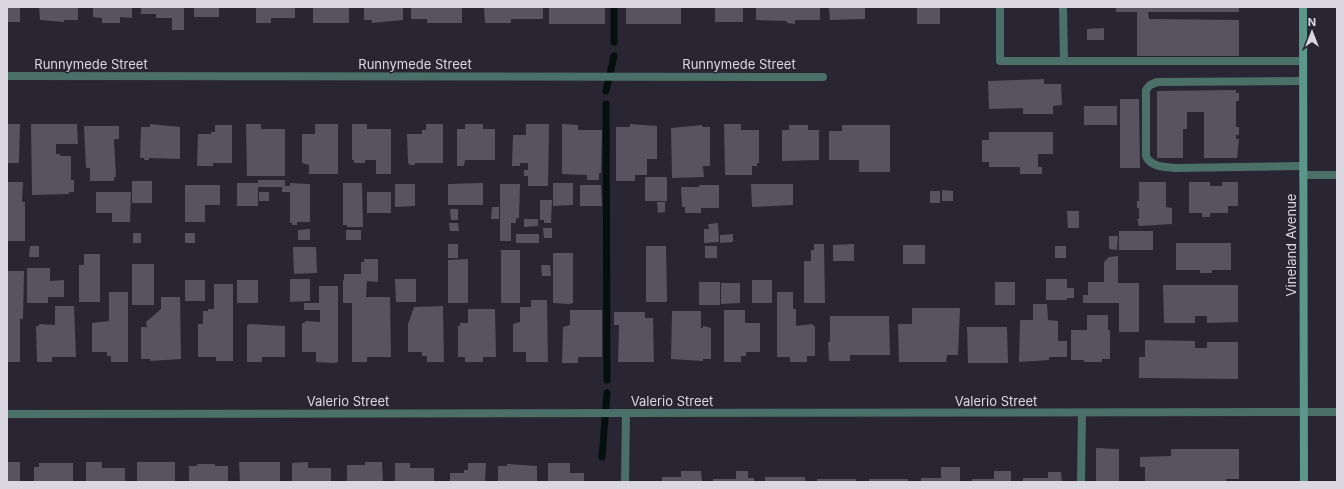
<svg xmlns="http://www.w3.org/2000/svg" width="1344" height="489" font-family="Inter,sans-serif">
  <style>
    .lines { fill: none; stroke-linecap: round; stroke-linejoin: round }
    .stream { stroke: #04100d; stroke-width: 7 }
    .building { fill: #595361 }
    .lane { stroke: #4b7067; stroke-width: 8 }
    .street { stroke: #4b7067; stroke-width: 8 }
    .secondary { stroke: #5b988b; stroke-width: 8 }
    .labels { text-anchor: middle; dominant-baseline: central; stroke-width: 3; stroke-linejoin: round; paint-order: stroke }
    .street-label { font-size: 13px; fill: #dad7e0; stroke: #2a2532 }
  </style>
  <rect width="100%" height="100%" fill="#2a2532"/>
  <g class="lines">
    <g class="stream">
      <polyline points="614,42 614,7"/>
      <polyline points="606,91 614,56"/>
      <polyline points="606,104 607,380"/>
      <polyline points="602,457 607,393"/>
    </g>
  </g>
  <g class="building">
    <rect x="7" y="7" width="13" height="15"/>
    <polygon points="39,7 78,7 78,20 64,20 64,22 40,20"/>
    <polygon points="93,7 132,7 132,18 120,17 120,23 102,23 102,18 93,17"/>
    <polygon points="141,7 184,7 184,30 172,30 172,18 156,18 156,14 141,14"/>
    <rect x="194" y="7" width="25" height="10"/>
    <polygon points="256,7 295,7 295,18 271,18 271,23 256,23"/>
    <rect x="313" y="7" width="36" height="16"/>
    <polygon points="364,7 403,7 403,20 372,23 372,20 364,20"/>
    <polygon points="411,7 462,7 462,23 427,23 427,19 411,19"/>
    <polygon points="484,7 543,7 543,19 511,19 511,23 485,23"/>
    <rect x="549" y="7" width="56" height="17"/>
    <rect x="626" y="7" width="55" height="17"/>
    <rect x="715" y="7" width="28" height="15"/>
    <polygon points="756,7 820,7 820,20 795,20 795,24 787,23 787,21 756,20"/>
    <polygon points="829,7 865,7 865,19 830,20"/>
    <rect x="917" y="7" width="23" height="17"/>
    <polygon points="1116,7 1239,7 1239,12 1148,12 1149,19 1239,20 1239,56 1137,56 1137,12 1116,12"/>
    <polygon points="1104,28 1104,40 1087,40 1087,29"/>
    <polygon points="1044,79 1044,84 1061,84 1062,105 1053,106 1053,114 1023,114 1023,108 989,109 988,81"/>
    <polygon points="1236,90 1236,93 1239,93 1239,101 1236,101 1236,127 1239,127 1239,135 1236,135 1236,139 1239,139 1237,158 1204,158 1204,112 1187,112 1187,129 1183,129 1183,158 1157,158 1157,91"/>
    <polygon points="1120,99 1139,99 1140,168 1120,168"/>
    <rect x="1084" y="106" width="33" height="19"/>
    <polygon points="7,124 20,124 19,163 7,163"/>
    <polygon points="31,124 77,124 78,144 56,144 56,154 60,154 60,156 71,156 71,180 74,180 74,192 69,192 69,194 32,195"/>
    <polygon points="150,124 180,127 180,159 149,158 149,160 144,160 144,158 140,158 141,127 150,127"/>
    <polygon points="246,124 261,124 261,129 285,129 285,176 247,176"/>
    <polygon points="315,124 338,124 338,174 309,174 309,165 302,163 302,134 315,134"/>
    <polygon points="352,124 367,124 367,129 391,129 391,174 376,174 376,160 365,160 365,163 354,163 354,160 352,160"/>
    <polygon points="426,124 443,124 443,163 415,163 415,165 410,165 408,163 407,134 422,134 422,130 426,130"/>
    <polygon points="465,124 483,124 483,129 495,129 495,160 465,160 464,166 457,166 457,129 465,129"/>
    <polygon points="526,124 549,124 548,186 528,186 528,176 524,176 524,170 528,170 528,163 520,163 520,166 512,166 513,135 526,135"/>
    <polygon points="562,124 578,125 578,130 602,130 601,173 599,173 599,180 587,180 587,175 562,174"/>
    <polygon points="630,124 657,126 657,159 647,159 647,175 635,175 635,181 616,181 616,127 630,127"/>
    <polygon points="724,124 741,124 741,130 759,130 759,163 757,163 757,166 752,166 752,175 725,175"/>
    <polygon points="215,125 232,125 232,163 213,163 213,166 197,166 198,134 211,134 211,132 215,132"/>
    <polygon points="702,125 702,127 710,127 710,166 703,166 704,177 672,178 671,128"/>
    <polygon points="789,125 808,125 808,130 819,130 819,160 782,161 782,130 789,130"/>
    <polygon points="842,125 890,125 890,172 859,172 859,160 829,160 829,131 842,131"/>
    <polygon points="84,126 119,126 119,139 114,139 116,177 114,177 114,181 90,181 90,168 86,168"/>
    <polygon points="989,132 1053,132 1053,154 1038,154 1038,167 1042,167 1042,174 1020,174 1020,167 989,167 989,162 982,162 982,140 989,140"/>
    <rect x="645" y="177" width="22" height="24"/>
    <polygon points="258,180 285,180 285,186 290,186 290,183 310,184 310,222 297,222 297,225 292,225 292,223 290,223 290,192 282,192 282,187 258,187 258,206 237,206 237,183 258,183"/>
    <rect x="132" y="181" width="20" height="22"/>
    <polygon points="7,182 23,182 22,202 25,202 25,241 7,241"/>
    <polygon points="1139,182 1166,182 1166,207 1172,208 1172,224 1139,226 1137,219 1139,219 1139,208 1137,208 1137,201 1139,201"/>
    <polygon points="1189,182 1210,182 1210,186 1222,186 1222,182 1238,182 1238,206 1228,206 1228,213 1210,213 1210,217 1202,217 1202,213 1189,213"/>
    <polygon points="343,183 362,183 363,227 347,227 347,225 343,225"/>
    <polygon points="483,183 483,205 448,205 448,184"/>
    <polygon points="553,183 573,183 573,205 553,206"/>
    <polygon points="395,184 415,184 415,206 395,207"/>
    <polygon points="500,184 520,184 519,218 516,218 516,223 511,223 511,241 500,241"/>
    <polygon points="751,184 793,184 793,205 752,207"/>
    <polygon points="185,185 220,185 220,205 205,205 205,222 185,222"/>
    <polygon points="580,185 601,185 602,206 580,206"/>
    <polygon points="699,185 719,185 719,208 701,208 701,213 685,213 685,207 682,207 681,187 699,187"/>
    <polygon points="942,190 953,191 953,201 942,201"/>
    <rect x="930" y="191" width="10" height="12"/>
    <polygon points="96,192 131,192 130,222 112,222 112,213 96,213"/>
    <rect x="259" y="192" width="10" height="9"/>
    <rect x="367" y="192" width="24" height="21"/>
    <polygon points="540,200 552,200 551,223 544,223 544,220 540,220"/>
    <polygon points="657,202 665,202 665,212 658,213"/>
    <polygon points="492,207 499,207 499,219 491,219"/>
    <polygon points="450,209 458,209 458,220 451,220"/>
    <polygon points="1067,211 1079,211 1079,228 1068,228"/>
    <polygon points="524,219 538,219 538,226 524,227"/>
    <polygon points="449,223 458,223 459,231 450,231"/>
    <polygon points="718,223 719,242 704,243 704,229 709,229 708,224"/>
    <polygon points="543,228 552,228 552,238 544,238"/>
    <polygon points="310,229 310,240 298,240 298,230"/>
    <rect x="346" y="230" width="15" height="10"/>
    <rect x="1119" y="231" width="34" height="19"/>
    <rect x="133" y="233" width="8" height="10"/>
    <rect x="185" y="233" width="10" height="10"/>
    <rect x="516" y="234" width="23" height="9"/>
    <polygon points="733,234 733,242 720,243 720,235"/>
    <polygon points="1109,236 1118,236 1117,250 1109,249"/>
    <polygon points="1176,243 1231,243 1231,270 1212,270 1212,273 1200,273 1200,270 1176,270"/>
    <rect x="448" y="244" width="10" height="14"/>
    <polygon points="814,244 824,244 825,303 804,303 804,261 811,261 811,250 814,250"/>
    <polygon points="854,244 854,261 833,261 833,245"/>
    <rect x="903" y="245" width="22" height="19"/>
    <polygon points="30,246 39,246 39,257 29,257"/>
    <polygon points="646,246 666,246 667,302 646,302"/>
    <rect x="705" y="246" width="12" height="12"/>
    <rect x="1055" y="246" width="11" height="12"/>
    <polygon points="293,247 316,247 317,273 294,274"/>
    <rect x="501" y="250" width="19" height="53"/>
    <polygon points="553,253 573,253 573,303 569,304 553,303"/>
    <polygon points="84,254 100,254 100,302 79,302 79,265 84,265"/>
    <polygon points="1118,256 1118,283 1139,283 1139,332 1119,332 1119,303 1083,303 1083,295 1088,295 1088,282 1104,282 1104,262 1109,257"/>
    <polygon points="364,259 378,259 378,282 367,281 366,297 390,297 391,357 367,357 367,362 352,362 352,303 343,303 343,280 344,280 344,274 361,274 361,262 364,262"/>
    <polygon points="468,259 468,303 448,303 448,260"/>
    <rect x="132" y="264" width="22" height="41"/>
    <polygon points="541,265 550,265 551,276 542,276"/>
    <polygon points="27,268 50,268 50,281 64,280 64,297 48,297 48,303 27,303"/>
    <polygon points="7,271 24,271 23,319 20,319 20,362 7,362"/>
    <polygon points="290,279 310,279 310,301 290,302"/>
    <polygon points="395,279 416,279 416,302 396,302"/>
    <polygon points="1046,279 1067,279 1067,288 1074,288 1074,298 1067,298 1067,300 1046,300"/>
    <rect x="185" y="280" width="20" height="21"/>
    <rect x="237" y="280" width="21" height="23"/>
    <rect x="752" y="280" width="20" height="23"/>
    <rect x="699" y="282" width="21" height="23"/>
    <rect x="995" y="282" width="20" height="23"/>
    <polygon points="721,283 740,283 740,303 721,304"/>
    <polygon points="214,284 233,284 233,361 216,361 216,357 198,357 198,324 203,324 203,311 208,311 208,309 214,309"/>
    <polygon points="1163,285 1238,285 1238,322 1207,323 1207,316 1195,316 1195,323 1164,323"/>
    <polygon points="319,286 338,286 338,362 334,363 316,362 316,352 302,352 302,323 305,323 305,321 320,322 320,310 304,310 304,303 319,303"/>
    <polygon points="109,292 128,292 128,362 111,362 111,356 107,356 107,352 92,352 92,323 109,321"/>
    <polygon points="777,292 793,292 793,309 796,309 796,326 813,324 813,326 815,326 815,356 807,356 807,362 790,362 790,357 777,357"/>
    <polygon points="161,297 180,297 181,359 150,361 150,359 141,359 141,327 147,327 146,322 161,309"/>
    <polygon points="531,300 547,300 548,362 526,362 526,352 513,352 513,324 520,322 520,307 531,307"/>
    <polygon points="1033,304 1047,304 1048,320 1058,321 1058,341 1067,341 1067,357 1049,357 1049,360 1019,362 1020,320 1033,320"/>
    <polygon points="55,306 74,306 76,357 52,357 52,362 37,362 36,326 39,326 39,324 55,325"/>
    <polygon points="443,306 444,362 427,362 427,356 422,356 422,352 408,352 408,324 414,307"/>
    <polygon points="912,308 960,308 958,355 947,355 946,362 899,362 898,324 912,324"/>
    <polygon points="468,309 495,309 496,357 483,357 483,362 465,362 465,357 458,357 458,326 460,326 460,323 468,323"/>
    <polygon points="570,310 602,310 602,357 578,357 578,363 562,363 563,327 570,325"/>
    <polygon points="724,310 745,310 745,323 760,323 760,352 746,352 746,356 741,356 741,362 724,362"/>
    <polygon points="672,311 701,311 701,328 703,328 703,326 711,328 711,359 703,359 703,361 671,359"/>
    <polygon points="614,312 645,312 645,318 653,318 654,362 618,362 619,325 614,325"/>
    <polygon points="1087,315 1108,315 1108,330 1110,330 1110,359 1102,359 1102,362 1084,362 1084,360 1071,360 1071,330 1087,330"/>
    <polygon points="830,316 889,316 890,355 850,355 850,361 829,361 828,342 830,342"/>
    <polygon points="249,324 285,326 285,357 262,357 262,362 247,362 247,326"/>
    <polygon points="967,327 1007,327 1008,363 968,363"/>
    <polygon points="1145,340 1195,341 1195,348 1207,348 1207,342 1238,342 1238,379 1139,378 1139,357 1145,357"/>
    <polygon points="1096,448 1119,449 1119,482 1096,482"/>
    <polygon points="1171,449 1239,449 1239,479 1226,479 1226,482 1145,482 1145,467 1140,467 1140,457 1171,456"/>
    <rect x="7" y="462" width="13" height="20"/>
    <polygon points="86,462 102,462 102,468 125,468 125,482 86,482"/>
    <rect x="137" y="462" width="38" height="20"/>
    <polygon points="239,462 280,462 280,482 240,482"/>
    <polygon points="308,462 308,468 331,468 331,482 292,482 292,463"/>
    <polygon points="365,462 382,462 383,482 347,482 347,465 365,465"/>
    <polygon points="39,463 73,463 73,482 34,482 34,467 39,467"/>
    <polygon points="395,463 410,463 410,468 434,468 434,482 395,482"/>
    <polygon points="468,463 486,463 485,482 450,482 450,473 464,473 464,470 468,470"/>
    <polygon points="548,463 570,463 570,473 584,473 584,482 548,482"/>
    <polygon points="197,464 215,464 215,466 228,466 228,482 189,482 189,466 197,466"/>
    <polygon points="507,464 537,466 537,482 498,482 498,466 507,466"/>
    <polygon points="941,467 960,467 960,482 921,482 921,478 941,478"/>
    <polygon points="681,471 701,471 702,482 662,482 662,477 681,477"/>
    <polygon points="736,471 748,471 748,478 754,478 754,482 713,482 713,479 736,479"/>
    <polygon points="994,471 1011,471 1011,482 972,482 972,479 994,479"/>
    <polygon points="1048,472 1061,472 1062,482 1023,482 1023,478 1048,478"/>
    <rect x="765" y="477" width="40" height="5"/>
    <rect x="817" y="479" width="39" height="3"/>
    <rect x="869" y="479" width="39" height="3"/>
  </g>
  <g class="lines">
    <g class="lane">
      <polyline points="1000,7 1000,61 1303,61"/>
      <polyline points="1063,7 1064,61"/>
      <path d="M1303,166L1176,168C1164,167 1151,167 1146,156V90L1150,85L1157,82L1303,81"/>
      <polyline points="1303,175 1337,175"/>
      <polyline points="1081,482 1082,413"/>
    </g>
    <g class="street">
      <polyline points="7,76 823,77"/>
      <polyline points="7,414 1337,412"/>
      <polyline points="625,482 626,413"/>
    </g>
    <polyline class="secondary" points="1303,7 1304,482"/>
  </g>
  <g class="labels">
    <g class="street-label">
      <text x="91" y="64">Runnymede Street</text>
      <text x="415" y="64">Runnymede Street</text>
      <text x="739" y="64">Runnymede Street</text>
      <text transform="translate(1291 245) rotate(-90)">Vineland Avenue</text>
      <text x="348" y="401">Valerio Street</text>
      <text x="672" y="401">Valerio Street</text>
      <text x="996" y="401">Valerio Street</text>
    </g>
  </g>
  <rect width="1344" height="489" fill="none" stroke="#dad7e0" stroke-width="16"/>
  <g transform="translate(1312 32)" stroke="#2a2532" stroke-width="3" paint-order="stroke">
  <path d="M0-3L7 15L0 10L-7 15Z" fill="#dad7e0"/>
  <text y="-6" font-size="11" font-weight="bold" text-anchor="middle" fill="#dad7e0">N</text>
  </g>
</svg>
